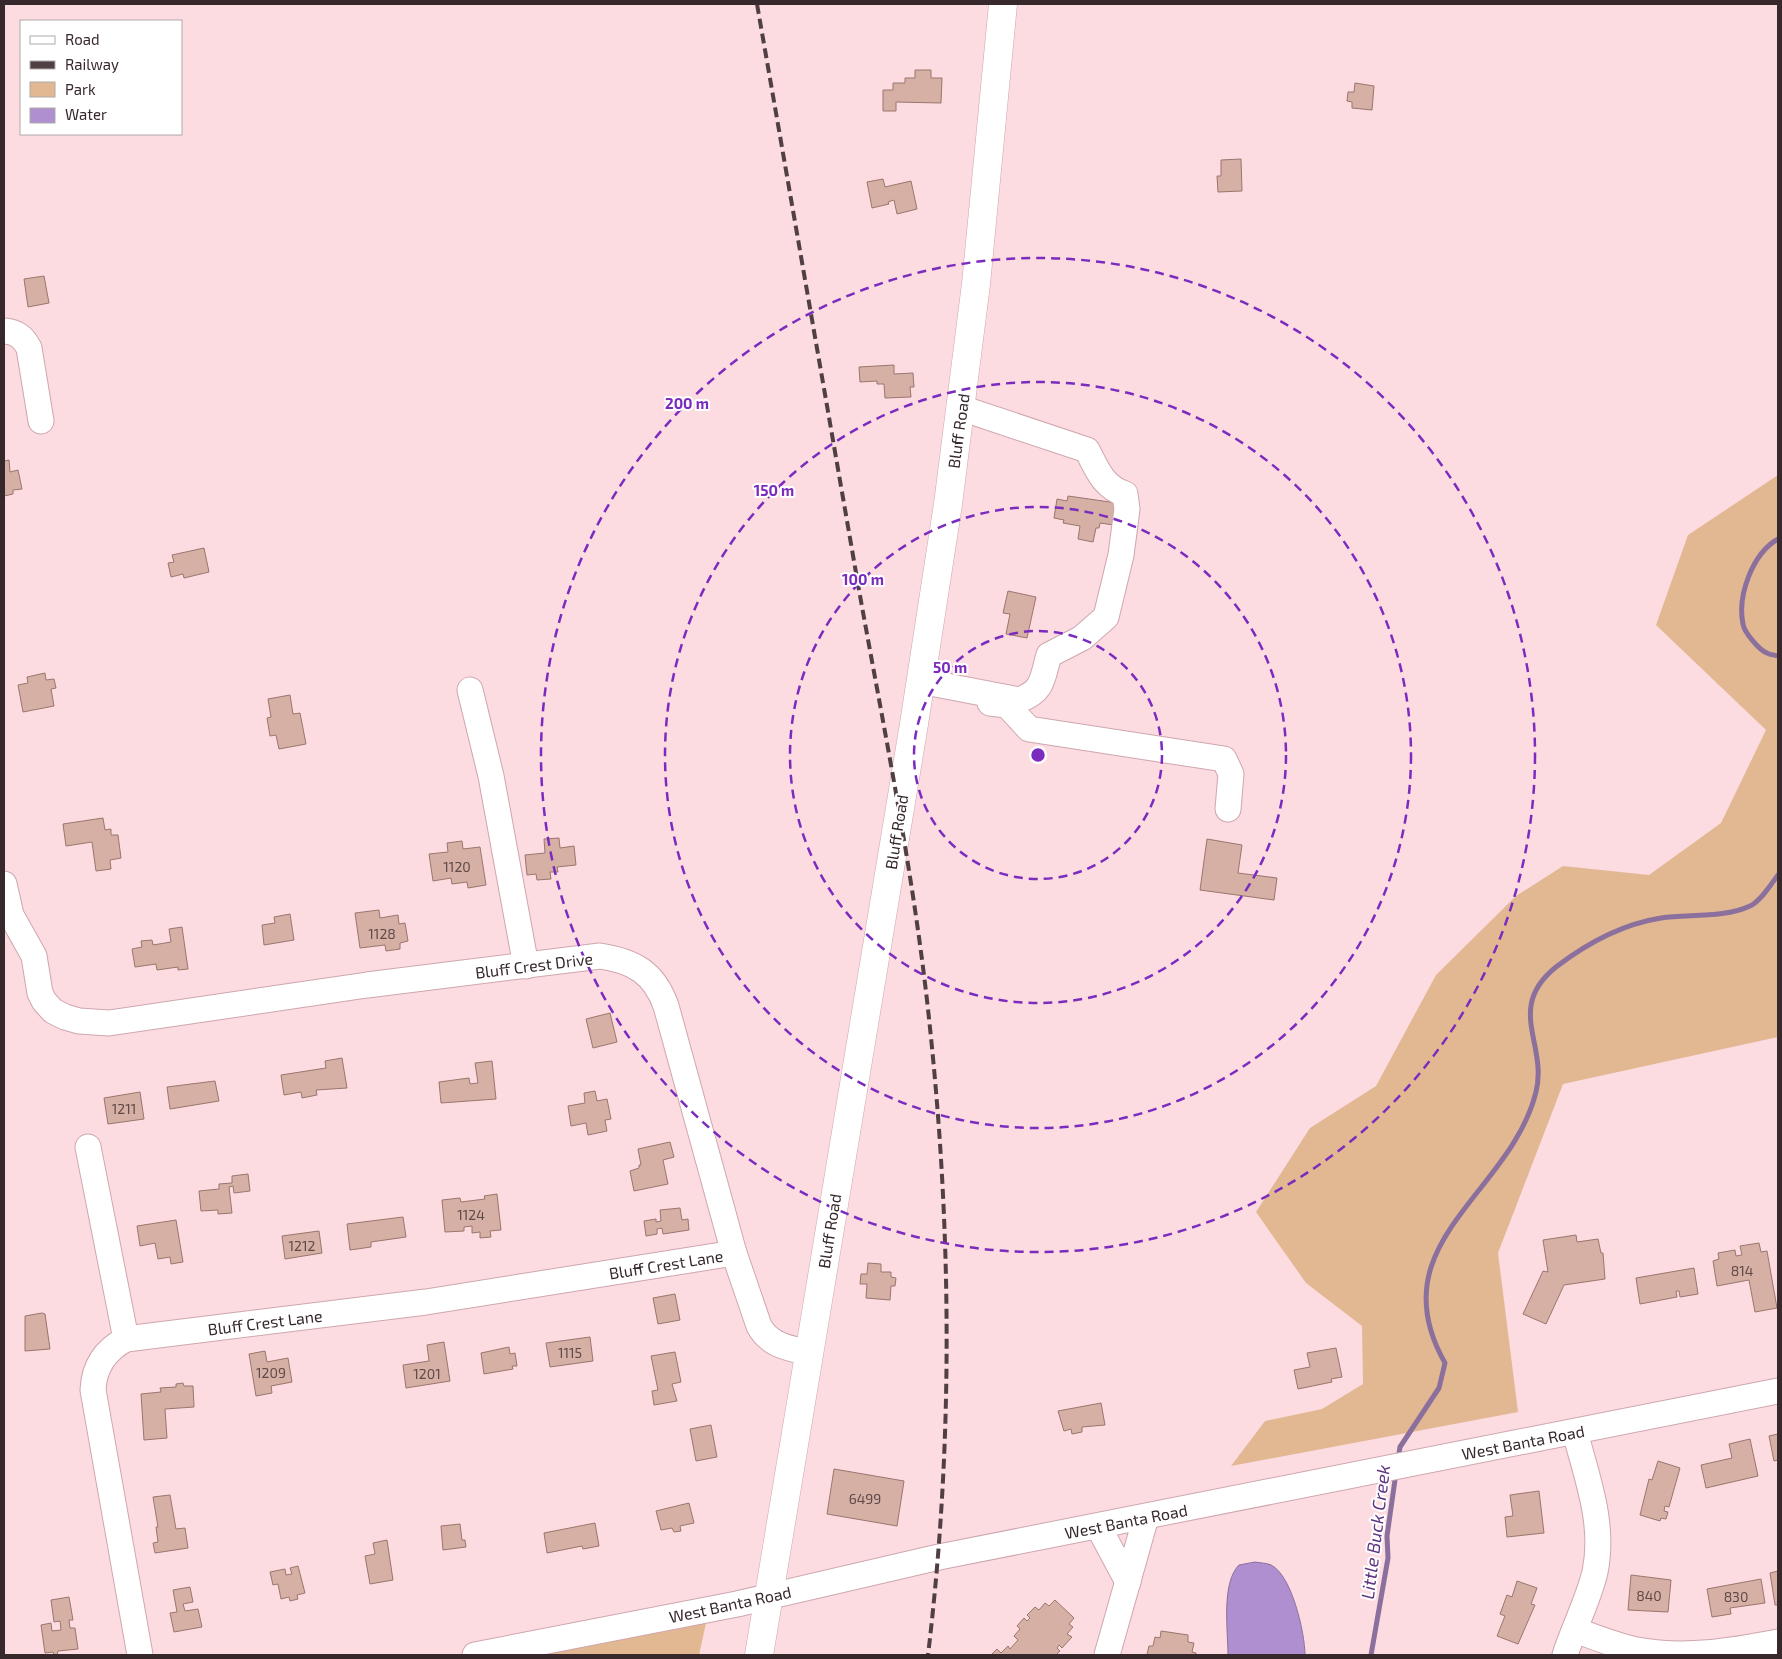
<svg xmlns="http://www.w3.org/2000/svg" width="1782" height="1659" font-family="'Exo 2',sans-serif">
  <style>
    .green { fill: #e2b892 }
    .water { fill: #af8fcf; stroke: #8b709e }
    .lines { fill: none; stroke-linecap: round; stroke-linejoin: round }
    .stream { stroke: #8b709e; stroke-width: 5 }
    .building { fill: #d6afa5; stroke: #9a766d }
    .minor-casing { stroke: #cea7ae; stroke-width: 27 }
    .major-casing { stroke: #cea7ae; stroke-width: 29 }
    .minor { stroke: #fff; stroke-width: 25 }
    .major { stroke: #fff; stroke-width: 28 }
    .rail { stroke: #514043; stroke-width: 4; stroke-dasharray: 10 5; stroke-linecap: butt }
    .ring { fill: none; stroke: #7b2cbf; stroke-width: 2.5; stroke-dasharray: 9 6 }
    .labels { text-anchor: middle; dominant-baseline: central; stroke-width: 4; stroke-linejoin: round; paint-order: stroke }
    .number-label { font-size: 14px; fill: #5f4a4a }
    .street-label { font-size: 16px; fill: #37282b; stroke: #fff }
    .water-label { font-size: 18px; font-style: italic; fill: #5f3482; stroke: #fff }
    .centre { fill: #7b2cbf; stroke: #fff; stroke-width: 2.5 }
    .ring-label { font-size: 15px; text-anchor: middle; font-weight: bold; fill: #7b2cbf; stroke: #fff; stroke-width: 4; stroke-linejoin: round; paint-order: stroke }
  </style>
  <rect width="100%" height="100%" fill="#fcdbe1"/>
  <g class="green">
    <polygon points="1778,475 1778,1037 1563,1084 1498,1253 1518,1412 1231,1466 1265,1421 1322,1409 1363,1384 1362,1326 1306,1283 1256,1212 1310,1128 1376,1086 1436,975 1516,896 1563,866 1649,875 1721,823 1766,730 1656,625 1688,535"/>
    <polygon points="706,1623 699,1655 530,1655"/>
  </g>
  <path class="water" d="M1255,1562C1260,1563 1267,1563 1271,1565C1292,1575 1305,1634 1305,1655H1228C1228,1631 1221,1583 1239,1565Z"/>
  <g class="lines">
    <g class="stream">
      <path d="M1778,539C1753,553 1737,595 1743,624C1744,632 1759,650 1767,653C1770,655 1775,655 1778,656"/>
      <path d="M1398,1460L1400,1447L1439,1388L1445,1363C1377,1243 1511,1194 1536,1092C1548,1044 1505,1008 1556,967C1586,944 1623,924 1661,918C1688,914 1725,918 1750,906C1761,901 1771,884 1778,875"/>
      <polyline points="1371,1655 1388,1558 1387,1536 1396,1473"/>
    </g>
  </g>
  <g class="building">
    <polygon points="915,70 931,70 931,78 942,78 941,103 896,102 896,111 883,111 883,90 893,90 893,83 905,83 905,78 915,78"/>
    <polygon points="1355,83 1374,86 1372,110 1352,108 1352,102 1347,101 1348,92 1354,92"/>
    <polygon points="1241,159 1242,191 1218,192 1217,176 1221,176 1221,160"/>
    <polygon points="883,179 885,187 911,181 917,209 897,214 894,200 888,202 889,204 872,208 867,182"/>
    <polygon points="44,276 49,303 28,307 24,279"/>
    <polygon points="894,365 894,374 913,373 914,387 910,387 911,397 885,398 884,384 877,384 877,381 860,382 859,367"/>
    <polygon points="9,460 10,472 18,470 22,489 13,490 13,494 4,496 4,461"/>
    <polygon points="1068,496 1117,503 1114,525 1100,523 1099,528 1096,528 1093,542 1078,539 1080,526 1063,523 1064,520 1054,518 1057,499 1067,501"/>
    <polygon points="204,548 209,572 184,578 183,574 171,577 168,563 174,562 172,555"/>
    <polygon points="1008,591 1036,597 1027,638 1006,634 1010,614 1003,613"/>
    <polygon points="45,673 46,680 54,679 56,688 51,689 54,706 23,712 18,685 28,683 27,677"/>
    <polygon points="290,695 293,714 300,713 306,744 279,749 276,735 270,736 267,718 271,717 268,699"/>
    <polygon points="103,818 105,830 111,829 111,835 118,835 121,858 110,860 111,869 96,871 92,842 66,846 63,824"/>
    <polygon points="559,838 560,848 574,846 576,865 557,867 558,872 550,872 551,879 537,880 536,874 527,875 525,855 545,853 544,839"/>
    <polygon points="1207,839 1242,845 1238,873 1277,878 1274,900 1200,890"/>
    <polygon points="462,841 463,849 480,847 486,885 468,888 467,882 452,884 451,878 433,881 429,854 448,852 447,843"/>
    <polygon points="379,910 380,918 398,915 399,924 405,923 408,941 400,943 400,949 386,951 385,945 360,948 355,913"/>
    <polygon points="290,914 294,940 264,945 262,925 275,923 274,917"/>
    <polygon points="182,927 188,969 178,970 178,967 157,970 156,964 135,967 132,949 142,947 141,941 152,940 153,945 171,942 169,929"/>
    <polygon points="610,1013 617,1042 593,1048 586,1019"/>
    <polygon points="342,1058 347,1088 316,1090 317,1095 302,1098 301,1092 284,1095 281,1075 326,1068 325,1061"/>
    <polygon points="492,1061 496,1099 441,1103 439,1082 469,1078 470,1084 478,1083 475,1063"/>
    <polygon points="215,1081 219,1101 170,1109 167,1087"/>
    <polygon points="595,1091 597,1101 607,1099 611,1119 605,1120 607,1131 588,1135 586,1123 571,1126 568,1106 585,1103 584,1093"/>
    <polygon points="140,1092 144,1119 108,1124 104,1098"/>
    <polygon points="670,1142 674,1157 663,1160 668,1184 634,1191 630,1171 639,1168 639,1165 641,1165 638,1149"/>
    <polygon points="248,1174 250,1191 234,1193 233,1186 229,1187 232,1213 218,1214 218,1210 201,1211 199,1191 219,1189 219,1184 232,1183 232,1176"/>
    <polygon points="497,1194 501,1230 490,1231 491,1237 480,1238 480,1232 472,1233 472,1226 464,1227 464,1231 445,1232 442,1200 460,1198 461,1202 485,1199 484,1196"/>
    <polygon points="680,1208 682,1220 688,1219 689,1230 663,1234 662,1228 657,1229 657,1234 646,1236 644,1221 656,1219 656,1222 661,1221 660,1210"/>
    <polygon points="403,1217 406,1237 371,1242 371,1247 350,1250 347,1224"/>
    <polygon points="176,1220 183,1262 171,1264 170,1257 158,1259 155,1243 140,1246 137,1226"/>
    <polygon points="319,1231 322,1253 285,1259 282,1236"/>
    <polygon points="1576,1235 1577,1242 1598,1239 1601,1253 1603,1253 1605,1279 1564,1285 1546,1324 1523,1314 1543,1271 1548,1272 1543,1240"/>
    <polygon points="1759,1243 1761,1252 1767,1251 1777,1308 1755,1312 1749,1280 1717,1286 1713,1261 1719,1259 1718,1253 1735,1250 1736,1256 1742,1255 1740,1246"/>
    <polygon points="868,1263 881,1264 881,1272 891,1272 891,1277 896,1278 895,1286 891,1286 890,1300 866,1298 867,1284 860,1284 861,1274 867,1274"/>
    <polygon points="1694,1268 1698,1294 1680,1297 1679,1291 1676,1291 1677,1297 1640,1304 1636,1278"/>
    <polygon points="675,1294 680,1320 658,1324 653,1298"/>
    <polygon points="42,1313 45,1314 50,1349 25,1351 25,1316"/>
    <polygon points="590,1337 593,1361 550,1367 546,1343"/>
    <polygon points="444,1342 450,1381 406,1388 403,1365 429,1361 427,1345"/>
    <polygon points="509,1347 510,1354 515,1353 517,1366 512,1366 513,1369 484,1374 481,1353"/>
    <polygon points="1336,1348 1342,1377 1331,1379 1332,1382 1298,1389 1294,1370 1310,1367 1307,1353"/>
    <polygon points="265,1351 267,1362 288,1358 292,1382 271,1386 272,1393 256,1396 249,1354"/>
    <polygon points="675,1352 681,1382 672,1384 677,1401 654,1405 652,1391 658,1390 651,1356"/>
    <polygon points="183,1383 184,1386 193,1386 194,1407 165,1409 167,1438 144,1440 141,1394 161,1392 160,1388 176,1387 176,1384"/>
    <polygon points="1101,1403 1105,1425 1082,1427 1082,1432 1072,1434 1071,1429 1064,1431 1058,1411"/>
    <polygon points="711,1425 717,1457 696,1461 690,1429"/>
    <polygon points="1778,1434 1778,1460 1774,1461 1769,1436"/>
    <polygon points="1750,1439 1758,1476 1706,1488 1701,1465 1732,1458 1729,1444"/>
    <polygon points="1658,1461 1680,1468 1669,1507 1665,1506 1664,1511 1668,1512 1666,1519 1661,1518 1660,1521 1640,1515 1649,1479 1652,1480"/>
    <polygon points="834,1469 904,1481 897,1526 827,1514"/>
    <polygon points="1539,1491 1544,1533 1507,1537 1505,1517 1513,1516 1510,1495"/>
    <polygon points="170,1495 176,1529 185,1528 188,1548 155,1553 153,1543 158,1542 156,1527 158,1527 153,1497"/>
    <polygon points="689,1503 694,1523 680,1526 681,1531 674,1532 672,1528 661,1530 656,1511"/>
    <polygon points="595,1523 599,1546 583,1549 582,1546 547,1553 544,1533"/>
    <polygon points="460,1524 462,1540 465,1540 466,1547 443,1550 441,1526"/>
    <polygon points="387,1540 393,1580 370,1584 365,1556 375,1554 373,1543"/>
    <polygon points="298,1566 305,1593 297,1595 298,1599 290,1601 289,1597 281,1599 278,1584 273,1585 270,1572 285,1569 286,1575 292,1574 290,1568"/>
    <polygon points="1778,1571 1778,1605 1775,1605 1770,1573"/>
    <polygon points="1631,1575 1671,1580 1668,1612 1628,1610"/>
    <polygon points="1761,1579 1765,1603 1730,1608 1731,1614 1712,1617 1707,1589"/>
    <polygon points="1517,1581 1537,1588 1531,1604 1535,1605 1518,1644 1497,1636 1505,1616 1500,1614 1507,1595 1512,1597"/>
    <polygon points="190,1587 193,1602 183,1604 185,1611 198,1609 202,1627 174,1632 170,1613 177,1612 173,1590"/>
    <polygon points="69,1597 73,1620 69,1620 70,1628 75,1628 78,1649 58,1651 57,1655 54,1655 53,1652 45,1653 41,1625 51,1623 52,1631 61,1630 60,1621 54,1622 51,1600"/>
    <polygon points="1055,1600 1074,1618 1069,1624 1073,1627 1067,1634 1072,1637 1062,1648 1059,1645 1057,1648 1060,1651 1056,1655 991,1655 997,1649 1001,1653 1008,1646 1010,1649 1018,1640 1014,1636 1020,1629 1017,1626 1024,1618 1027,1621 1030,1618 1027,1615 1035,1607 1039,1610 1045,1603 1049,1606"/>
    <polygon points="1161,1631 1188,1635 1188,1642 1194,1643 1192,1652 1196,1653 1196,1655 1147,1655 1149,1646 1153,1646 1155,1637 1160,1638"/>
  </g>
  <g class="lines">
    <defs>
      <g id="minor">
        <path d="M4,331C17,332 23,337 29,348L41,421"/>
        <path d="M920,681L1019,700C1044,691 1042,678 1049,655L1082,638L1106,617L1121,555L1127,509L1125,494C1103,487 1097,469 1087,450L961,408"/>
        <polyline points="470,690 491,776 526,966"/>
        <polyline points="990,703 1007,705 1029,729 1224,759 1231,774 1228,809"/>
        <path d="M4,884L11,915L34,956L40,993L44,1001L53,1011L65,1017L79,1021L109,1023L367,985L600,956C633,961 654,972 666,1006L734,1253L759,1326C770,1346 789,1348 809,1353"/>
        <polyline points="88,1147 126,1339"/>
        <polyline points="1098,1526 1128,1582"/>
        <path d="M1575,1630C1595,1637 1616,1646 1637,1650C1685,1659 1731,1651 1778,1642"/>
        <path d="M140,1655L93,1390C94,1367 105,1350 126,1339L426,1302L734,1253"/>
        <polyline points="475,1655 737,1604 939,1557 1778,1391"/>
        <polyline points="1107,1655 1146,1517"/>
        <path d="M1565,1655C1574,1627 1588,1601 1595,1572C1605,1524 1587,1478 1575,1432"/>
      </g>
      <polyline id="major" points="759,1655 914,724 948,504 976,284 1003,4"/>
    </defs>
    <use href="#minor" class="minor-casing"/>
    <use href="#major" class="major-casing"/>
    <use href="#minor" class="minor"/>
    <use href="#major" class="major"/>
    <path class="rail" d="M757,4C791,199 825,394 859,590C885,735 915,881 930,1028C952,1237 953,1447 928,1655"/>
  </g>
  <g class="ring">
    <circle cx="1038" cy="755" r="124"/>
    <circle cx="1038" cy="755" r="248"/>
    <circle cx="1038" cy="755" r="373"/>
    <circle cx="1038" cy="755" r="497"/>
  </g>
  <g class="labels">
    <g class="number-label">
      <text x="457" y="866">1120</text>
      <text x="382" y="933">1128</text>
      <text x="124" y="1108">1211</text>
      <text x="471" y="1214">1124</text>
      <text x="302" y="1245">1212</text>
      <text x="1742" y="1270">814</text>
      <text x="570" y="1352">1115</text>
      <text x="271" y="1372">1209</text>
      <text x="427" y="1373">1201</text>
      <text x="865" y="1498">6499</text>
      <text x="1649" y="1595">840</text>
      <text x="1736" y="1596">830</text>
    </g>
    <g class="street-label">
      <text transform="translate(958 431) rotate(-82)">Bluff Road</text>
      <text transform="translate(896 832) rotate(-81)">Bluff Road</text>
      <text transform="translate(534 965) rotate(-7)">Bluff Crest Drive</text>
      <text transform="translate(829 1231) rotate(-81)">Bluff Road</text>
      <text transform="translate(666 1264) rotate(-9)">Bluff Crest Lane</text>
      <text transform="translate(265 1322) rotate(-7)">Bluff Crest Lane</text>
      <text transform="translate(1523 1442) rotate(-11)">West Banta Road</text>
      <text transform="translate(1126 1521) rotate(-11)">West Banta Road</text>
      <text transform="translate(730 1604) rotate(-12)">West Banta Road</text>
    </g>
    <g class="water-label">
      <text transform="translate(1375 1532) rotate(-83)">Little Buck Creek</text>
    </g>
  </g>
  <circle cx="1038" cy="755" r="8" class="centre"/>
  <g class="ring-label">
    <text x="687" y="409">200 m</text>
    <text x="774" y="496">150 m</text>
    <text x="863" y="585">100 m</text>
    <text x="950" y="673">50 m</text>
  </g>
  <rect width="1782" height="1659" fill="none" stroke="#37282b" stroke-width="10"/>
  <rect x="20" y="20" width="162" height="115" fill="#ffffff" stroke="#afa9aa"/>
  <rect x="30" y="36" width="25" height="8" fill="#ffffff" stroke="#afa9aa"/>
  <text x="65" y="45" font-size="15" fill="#37282b">Road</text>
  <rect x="30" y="61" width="25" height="8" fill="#514043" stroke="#afa9aa"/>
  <text x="65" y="70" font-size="15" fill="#37282b">Railway</text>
  <rect x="30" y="82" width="25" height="15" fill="#e2b892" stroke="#afa9aa"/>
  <text x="65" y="95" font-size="15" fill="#37282b">Park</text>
  <rect x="30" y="108" width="25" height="15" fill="#af8fcf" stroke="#afa9aa"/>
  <text x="65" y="120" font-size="15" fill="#37282b">Water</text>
</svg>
